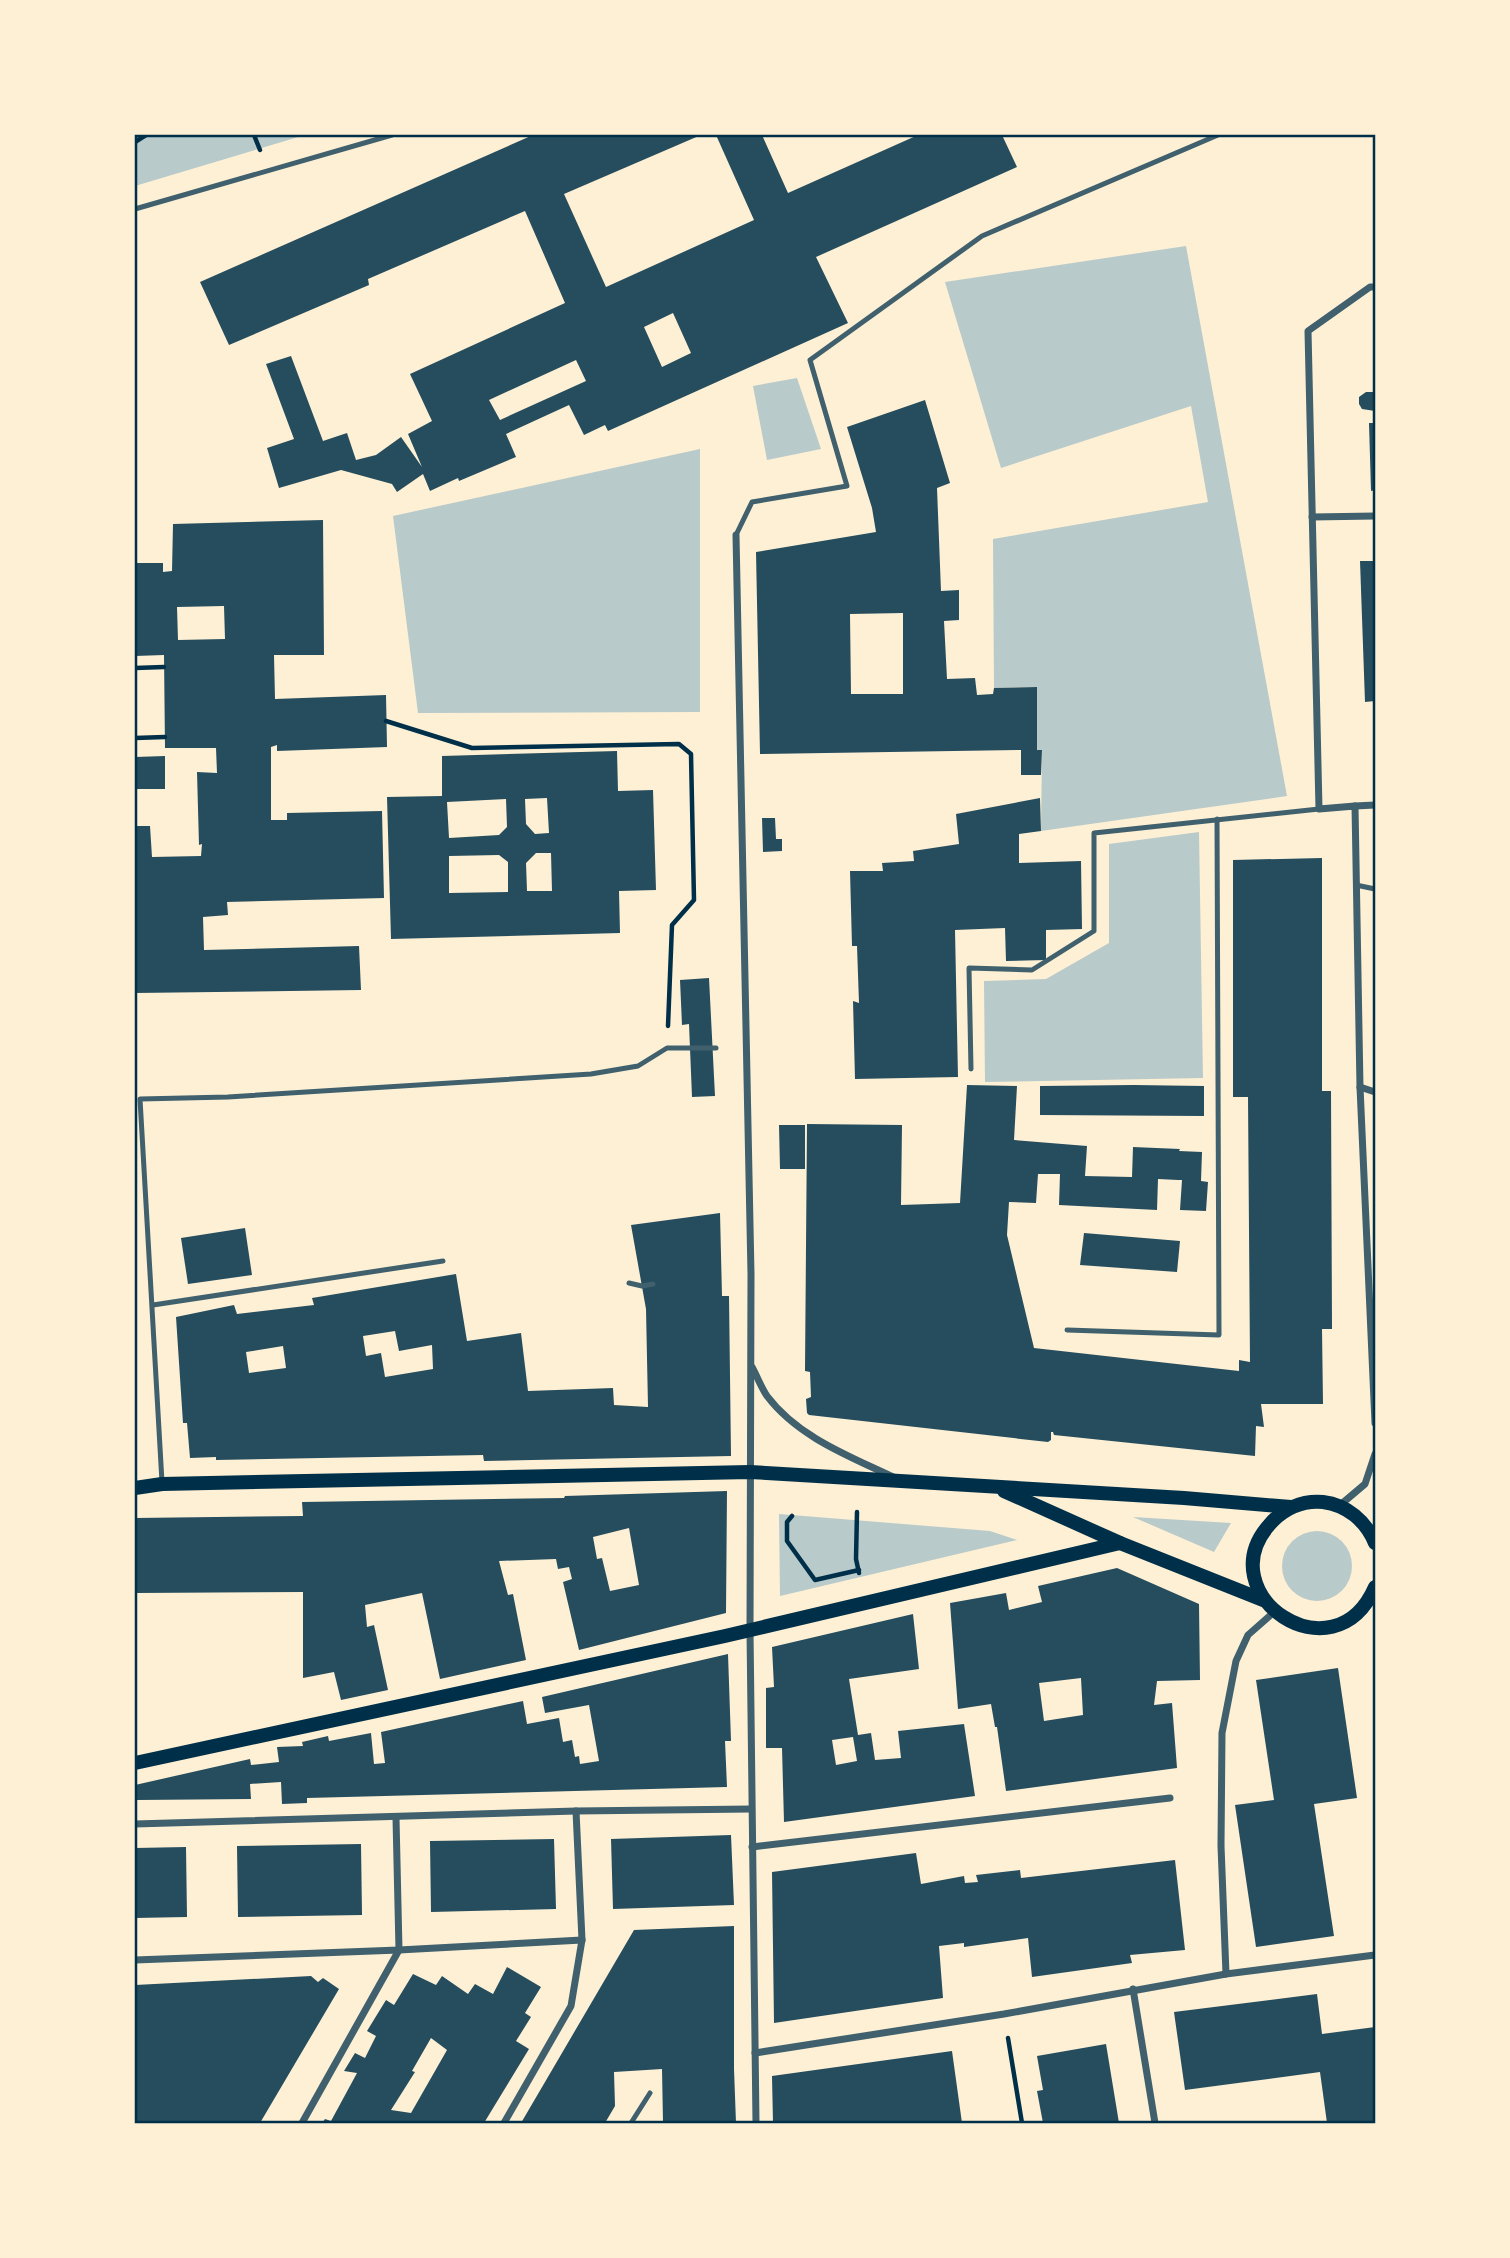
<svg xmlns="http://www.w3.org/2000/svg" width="1510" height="2258" font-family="Raleway,sans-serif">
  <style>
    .green { fill: #b9caca }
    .building { fill: #264d5e; fill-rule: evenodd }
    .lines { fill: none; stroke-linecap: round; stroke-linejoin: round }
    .path { stroke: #003049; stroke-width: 4.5 }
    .service { stroke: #3f606c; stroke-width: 5 }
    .minor { stroke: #3f606c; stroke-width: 7 }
    .secondary { stroke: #003049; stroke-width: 14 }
    .neatline { fill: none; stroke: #003049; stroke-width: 2.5 }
  </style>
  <rect width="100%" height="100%" fill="#fdf0d5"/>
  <g class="green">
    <polygon points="135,135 305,135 135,186"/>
    <polygon points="1186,246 1287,796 1041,831 1042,750 1037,750 1037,687 994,688 993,539 1208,502 1191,406 1001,468 945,282"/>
    <polygon points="797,378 821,449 767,460 753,386"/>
    <polygon points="700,449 700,712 418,713 393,516"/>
    <polygon points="1199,832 1203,1078 985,1082 984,981 1046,979 1109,943 1109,844"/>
    <polygon points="779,1514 990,1531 1017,1540 780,1596"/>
    <polygon points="1133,1517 1231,1523 1214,1552"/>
    <circle cx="1317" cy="1566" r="35"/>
  </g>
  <g class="building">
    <path d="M533,135H701L564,194L606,287L754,220L716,135H762L788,193L918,135H1002L1017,167L816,257L848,323L608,431L605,425L584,435L569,405L506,434L516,457L459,481L458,478L430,491L423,474L397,492L392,484L341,470L279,488L267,448L294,439L266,364L291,356L323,441L347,433L356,460L376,455L401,437L422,467L408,434L432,421L410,374L565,303L525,211L368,279L369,285L229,345L200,282ZM673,313L691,353L662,367L644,327ZM576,360L586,381L500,420L489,400Z"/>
    <polygon points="1366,392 1375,392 1375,411 1362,409 1359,404 1359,397"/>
    <path d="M925,400L950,483L937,488L941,591L959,590V620L944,621L947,679L975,678L977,695L993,694L994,688L1037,687V750H1042L1041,775H1021V750L760,754L756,552L876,532L872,508L847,427ZM903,613V694H851L850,614Z"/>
    <polygon points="1369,423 1375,423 1375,490 1371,491"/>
    <path d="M323,520L324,655H274L275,699L386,695L387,747L277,751V745L271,747V820H287V813L382,811L384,898L227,902L228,915L203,917L204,950L359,946L361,990L135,993V826H150L152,857L201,856L202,844L199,845L197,772L217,773L216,748H165L164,655L135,656V563H163V572L172,571L173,524ZM224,606L225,639L178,640L177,607Z"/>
    <polygon points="1360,561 1375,561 1375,701 1365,702"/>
    <path d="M617,751L618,791L653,790L656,890L619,891L620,933L391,939L387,797L442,796V756ZM547,798L549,833L535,834L526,824L525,799ZM506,799L507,827L499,835L449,838L447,802ZM536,853H551L552,891H527L526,863ZM499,855L508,862V892L449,893V856Z"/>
    <polygon points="165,756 165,789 135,789 135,757"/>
    <polygon points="1040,798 1041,831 1019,834 1019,863 1081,861 1082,929 1046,930 1046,960 1006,961 1005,928 955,930 958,1077 855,1079 853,1001 859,1003 857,946 852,946 850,871 883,871 882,863 914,861 913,851 959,844 956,814"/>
    <polygon points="762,818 775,818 776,839 782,839 782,851 763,852"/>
    <polygon points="1322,858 1322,1091 1331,1091 1332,1329 1322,1329 1323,1404 1261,1404 1264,1427 1256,1426 1255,1456 1054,1435 1053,1432 1051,1432 1051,1440 1048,1442 809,1415 807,1413 806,1399 811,1397 810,1372 805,1371 807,1124 902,1125 901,1205 960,1203 967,1085 1017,1086 1014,1140 1087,1146 1085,1176 1132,1177 1133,1147 1180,1149 1179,1151 1202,1152 1201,1181 1208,1182 1206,1211 1180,1210 1182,1180 1178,1180 1158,1179 1157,1210 1059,1205 1060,1174 1038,1174 1036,1203 1009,1202 1007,1235 1034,1348 1239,1371 1239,1360 1250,1362 1248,1097 1233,1097 1233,860"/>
    <polygon points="709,978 715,1096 692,1097 689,1024 682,1025 680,980"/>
    <polygon points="1134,1085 1204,1086 1204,1116 1040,1115 1040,1086"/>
    <polygon points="779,1125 805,1125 805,1169 780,1169"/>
    <path d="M720,1213L722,1296H729L731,1456L484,1461L483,1455L216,1460V1457L190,1458L187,1423H183L176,1317L234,1305L237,1314L314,1305L312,1298L456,1274L467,1341L521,1333L528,1391L613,1388L614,1405L648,1407L646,1309L631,1225ZM395,1331L399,1351L432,1345L433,1369L385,1377L381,1353L366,1356L363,1336ZM283,1346L286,1368L249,1373L246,1352Z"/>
    <polygon points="245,1228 252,1275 188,1284 181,1238"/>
    <polygon points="1084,1233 1180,1241 1177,1272 1080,1265"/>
    <path d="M727,1491L726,1613L579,1650L563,1582L572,1579L569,1567L558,1569L556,1559L499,1561L508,1595L513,1594L526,1660L440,1679L422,1593L365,1605L367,1627L374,1625L388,1690L341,1700L334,1672L303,1678V1592L135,1593V1518L303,1516L302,1502L564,1498L565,1496ZM629,1528L639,1585L610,1591L602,1558L597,1559L593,1537Z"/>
    <path d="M1117,1568L1199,1604L1200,1680L1157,1681L1154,1705L1172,1703L1177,1768L1006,1791L997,1727H995L991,1704L958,1709L950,1603L1006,1593L1009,1610L1042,1602L1038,1586ZM1081,1678L1083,1715L1044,1721L1039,1683Z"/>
    <path d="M913,1614L919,1669L849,1679L858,1735L871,1733L875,1760L901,1758L898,1731L964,1724L975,1796L784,1822L782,1748H766V1688L774,1687L772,1647ZM853,1737L857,1761L836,1765L832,1740Z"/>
    <polygon points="728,1654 731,1741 725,1741 727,1787 307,1798 307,1803 282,1804 281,1782 250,1784 251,1799 137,1800 135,1785 250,1759 251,1765 279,1762 277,1747 303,1746 302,1742 328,1736 329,1741 371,1733 374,1764 385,1763 381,1732 523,1701 527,1724 559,1718 563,1742 572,1740 575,1757 579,1756 580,1764 599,1761 589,1705 545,1713 542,1697"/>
    <polygon points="1338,1668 1357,1798 1314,1804 1334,1936 1256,1947 1235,1805 1274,1800 1256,1680"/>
    <polygon points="731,1835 734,1905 613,1909 611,1839"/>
    <polygon points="554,1839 556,1909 431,1912 430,1841"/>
    <polygon points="361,1844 362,1915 238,1917 237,1846"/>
    <polygon points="186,1847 187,1917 135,1918 135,1848"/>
    <polygon points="916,1853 921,1884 964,1876 965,1883 978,1882 976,1875 1020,1870 1021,1878 1175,1860 1185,1950 1130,1955 1132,1963 1032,1977 1028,1938 964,1947 964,1943 939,1946 943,1998 774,2023 772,1872"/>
    <polygon points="734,1926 734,2069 736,2123 663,2123 662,2069 614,2072 615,2106 605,2123 521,2123 634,1930"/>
    <path d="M507,1967L541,1987L525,2013L531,2017L516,2041L529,2049L484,2123H322L325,2119L331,2121L357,2073L344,2071L355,2053L365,2058L376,2036L367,2031L386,2000L394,2005L413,1974L436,1985L442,1976L468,1994L475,1984L493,1994ZM431,2038L447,2050L411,2113L391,2110L415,2072L412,2071Z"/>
    <polygon points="311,1976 318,1982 323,1978 339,1989 260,2123 135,2123 135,1985"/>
    <polygon points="1317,1994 1322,2034 1375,2027 1375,2123 1327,2123 1320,2072 1185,2090 1174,2012"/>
    <polygon points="1106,2044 1119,2123 1043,2123 1037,2091 1043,2090 1037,2056"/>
    <polygon points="952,2051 962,2123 773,2123 772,2076"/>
  </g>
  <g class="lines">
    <g class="path">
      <polyline points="254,135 260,150"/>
      <polyline points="135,142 146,135"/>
      <polyline points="135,668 164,667"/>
      <polyline points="386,721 472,748 679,744 691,754 694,900 672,925 668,1026"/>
      <polyline points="135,738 165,737"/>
      <polyline points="857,1512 856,1559 859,1573"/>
      <polyline points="792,1516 787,1522 787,1541 815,1580 859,1570"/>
      <polyline points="1008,2038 1022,2123"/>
    </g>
    <g class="service">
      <polyline points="135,209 392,135"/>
      <polyline points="736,535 752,502 847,486 810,360 982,236 1218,135"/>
      <polyline points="1356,885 1375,889"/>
      <polyline points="971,1069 969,968 1032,970 1094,931 1094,833 1319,809"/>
      <polyline points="629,1283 642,1286 653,1284"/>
      <polyline points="153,1305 443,1261"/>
      <polyline points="1067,1330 1219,1335 1217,819"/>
      <polyline points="162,1482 140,1099 228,1097 591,1074 638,1066 667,1048 716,1048"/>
      <polyline points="631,2123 650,2093"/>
    </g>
    <g class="minor">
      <polyline points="1375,287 1370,287 1308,331 1319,809 1355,806 1360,1087 1375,1423"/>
      <polyline points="1312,517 1375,516"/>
      <polyline points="736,535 751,1274 750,1631 756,2123"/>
      <polyline points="1355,806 1375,805"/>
      <polyline points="1360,1087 1375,1092"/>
      <path d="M752,1367C757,1376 761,1387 767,1396C798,1437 849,1456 893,1477"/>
      <polyline points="1339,1506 1365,1484 1375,1454"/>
      <polyline points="135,1824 576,1811 751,1809"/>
      <polyline points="752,1847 1170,1798"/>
      <polyline points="135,1960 399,1950 582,1940"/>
      <polyline points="1226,1974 1221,1846 1222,1733 1236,1661 1248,1635 1274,1612"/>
      <polyline points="1133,1989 1155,2123"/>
      <polyline points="755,2053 1004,2014 1226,1974 1375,1955"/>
      <polyline points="302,2123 399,1950 396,1818"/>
      <polyline points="504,2123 571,2006 582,1940 576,1811"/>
    </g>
    <g class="secondary">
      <polyline points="135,1488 162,1484 750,1472 1184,1498 1291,1507"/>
      <polyline points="1004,1491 1120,1543 1263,1600"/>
      <path d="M1375,1543C1366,1521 1347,1505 1323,1502C1302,1500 1283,1509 1270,1524C1207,1594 1334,1681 1375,1587"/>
      <polyline points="135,1763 725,1636 1120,1543"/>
    </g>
  </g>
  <rect width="1510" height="2258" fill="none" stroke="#fdf0d5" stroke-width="273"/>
  <rect x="136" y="136" width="1238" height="1986" class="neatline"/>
</svg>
